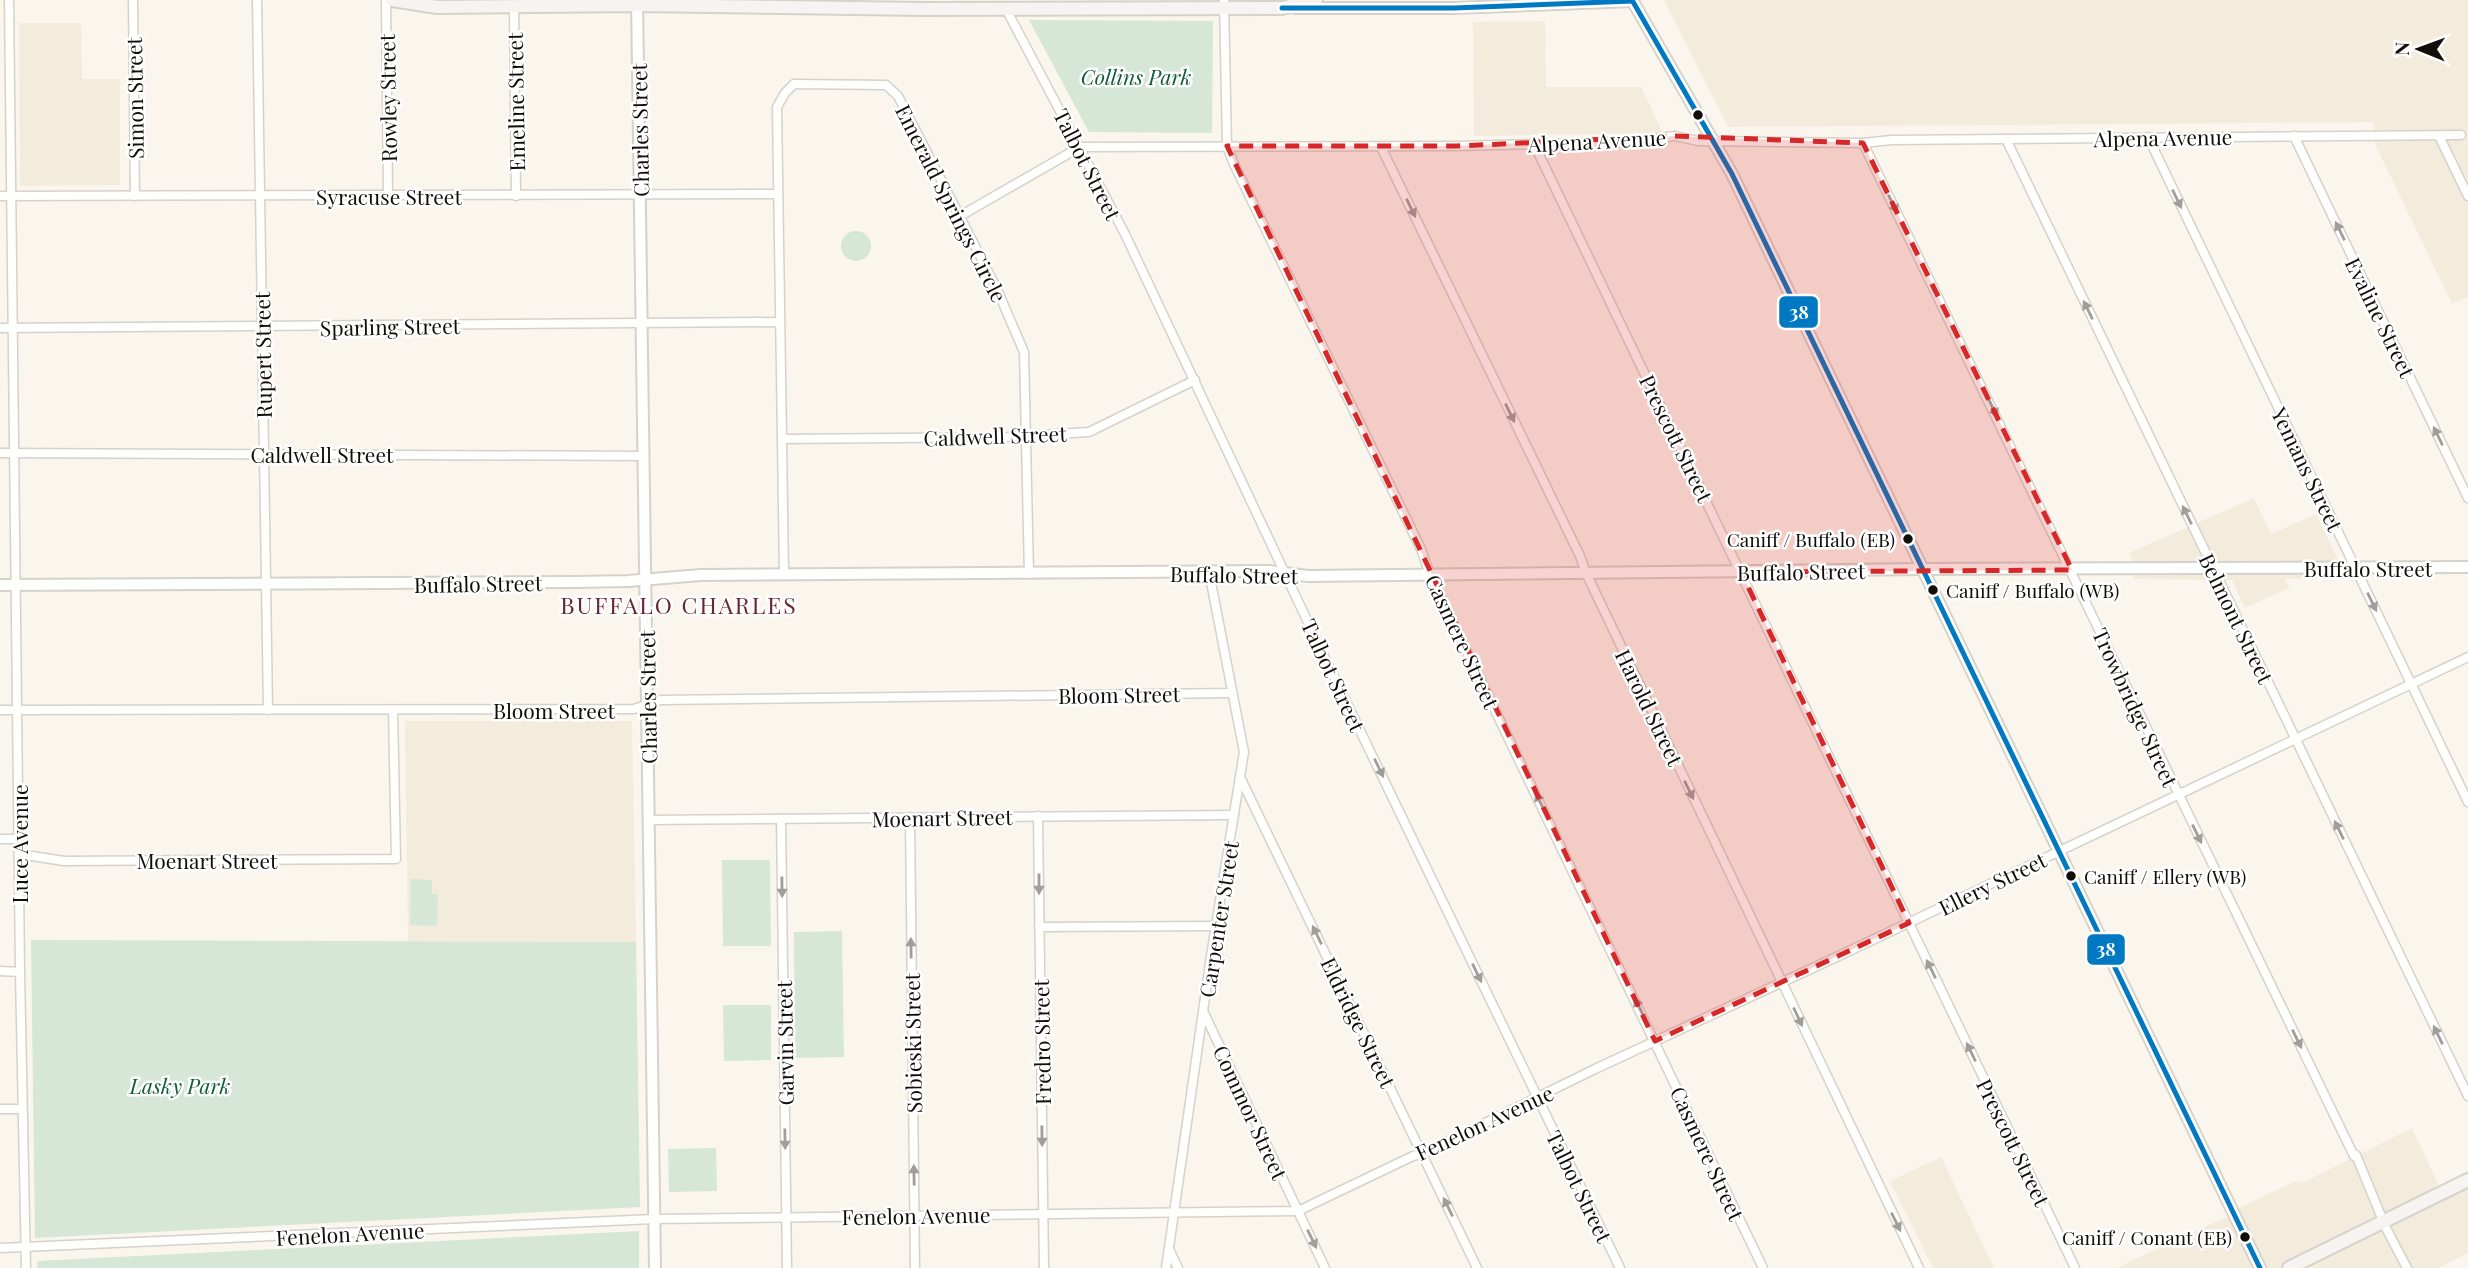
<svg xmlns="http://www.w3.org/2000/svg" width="2468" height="1268" font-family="'Playfair Display',serif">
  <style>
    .built { fill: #f3ebdc }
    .green { fill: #d6e6d7 }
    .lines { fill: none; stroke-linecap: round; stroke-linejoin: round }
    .minor-casing { stroke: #d5d2cb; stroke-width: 11 }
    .tertiary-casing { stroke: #d5d2cb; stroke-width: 14 }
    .secondary-casing { stroke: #d5d2cb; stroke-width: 16 }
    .minor { stroke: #fefefc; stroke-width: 8 }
    .tertiary { stroke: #fefefc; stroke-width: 10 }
    .secondary { stroke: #f7f3f1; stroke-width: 12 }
    .bus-1-casing { stroke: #fff; stroke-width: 10 }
    .bus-1 { stroke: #0079c2; stroke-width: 5 }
    .oneway { fill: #9f9e9b }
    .marked { fill: #d62828; fill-opacity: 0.2; stroke: #d62828; stroke-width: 5; stroke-dasharray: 14 9; stroke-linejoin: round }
    .bus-dot { fill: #110e09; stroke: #fff; stroke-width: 2.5 }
    .labels { text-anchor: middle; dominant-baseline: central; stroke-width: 5; stroke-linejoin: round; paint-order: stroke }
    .bus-label { font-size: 19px; fill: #110e09; stroke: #fff; text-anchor: end }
    .park-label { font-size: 21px; font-style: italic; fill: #125c3a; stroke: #fff }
    .street-label { font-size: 21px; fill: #110e09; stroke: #fff }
    .neighbourhood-label { font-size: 23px; letter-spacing: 2px; fill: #6a2536; stroke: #fff }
    .line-badge { stroke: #fff; stroke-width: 2.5 }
    .badge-label { font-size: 19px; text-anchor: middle; font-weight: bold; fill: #fff }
  </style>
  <rect width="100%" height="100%" fill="#faf6ee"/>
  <g class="built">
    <polygon points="1664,0 2468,0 2468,297 2452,304 2375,144 2374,122 1728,127"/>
    <polygon points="1545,21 1546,87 1641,87 1663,133 1474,136 1473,22"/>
    <polygon points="19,23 81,23 82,79 120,79 120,185 20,186"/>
    <polygon points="2254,498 2271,534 2316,514 2347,578 2285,579 2289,588 2245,608 2232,580 2133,579 2132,558 2129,553"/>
    <polygon points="405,721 632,721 636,942 408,941"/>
    <polygon points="2412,1128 2442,1192 2468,1180 2468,1253 2438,1268 2116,1268 2233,1214 2232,1211 2296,1181 2302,1183"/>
    <polygon points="1941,1157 1994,1268 1933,1268 1890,1181"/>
  </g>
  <g class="green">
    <polygon points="1029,20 1213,21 1212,133 1089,132"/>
    <circle cx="856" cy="246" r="15"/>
    <polygon points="722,860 770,860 771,946 723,946"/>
    <polygon points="411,879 432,880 432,894 438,894 437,926 410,925"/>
    <polygon points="842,931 844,1057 795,1058 794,932"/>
    <polygon points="31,940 636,942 640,1207 35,1238"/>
    <polygon points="723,1005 771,1005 771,1060 724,1061"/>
    <polygon points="716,1148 717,1191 669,1192 668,1149"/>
    <polygon points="639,1231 639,1268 38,1268 37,1261"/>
  </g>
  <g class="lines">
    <defs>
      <g id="minor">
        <polyline points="9,0 20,972 26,1268"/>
        <polyline points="133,0 135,196"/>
        <polyline points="257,0 268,710"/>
        <polyline points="386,0 388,195"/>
        <polyline points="1224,0 1227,146 1233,162 1421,549 1430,575 1763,1268"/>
        <polyline points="514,8 516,196"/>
        <polyline points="1006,9 1125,234 1322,652 1620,1268"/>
        <polyline points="2294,136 2468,498"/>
        <polyline points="2439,136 2468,196"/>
        <polyline points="2148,137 2468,802"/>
        <polyline points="2006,139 2468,1096"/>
        <polyline points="1863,143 2354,1156 2356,1155 2386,1228 2407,1268"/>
        <polyline points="1534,144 2075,1268"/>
        <polyline points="1381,147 1580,556 1586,573 1919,1268"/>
        <polyline points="0,196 778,194"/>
        <polyline points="960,216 1080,147 1457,146 1622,142 1675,136 1698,141 1863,143 1892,140 2461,135"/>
        <polyline points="0,328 779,322"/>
        <polyline points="783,439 1008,437 1089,432 1195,380"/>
        <polyline points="0,453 644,456"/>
        <polyline points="784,574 777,107 785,93 794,84 886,85 898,96 996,287 1024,352 1029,574"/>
        <polyline points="0,710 634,709 661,700 1232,693"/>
        <polyline points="1240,777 1477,1268"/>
        <polyline points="1038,816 1044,1268"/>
        <polyline points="910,817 915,1268"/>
        <polyline points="781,819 787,1268"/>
        <polyline points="649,820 1234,815"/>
        <polyline points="0,839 19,839"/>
        <polyline points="19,854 64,861 396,859 393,710"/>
        <polyline points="1039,927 1216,926"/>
        <polyline points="0,971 20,972"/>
        <polyline points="1204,1013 1325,1268"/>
        <polyline points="0,1109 22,1109"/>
        <polyline points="0,1248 654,1219 1298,1211 1413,1156 1422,1154 1595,1069 1843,954 2468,657"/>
        <polyline points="1169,1249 1178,1268"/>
        <polyline points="1166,1268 1211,956 1244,752 1209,572"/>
      </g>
      <g id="tertiary">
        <polyline points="637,0 655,1268"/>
        <polyline points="1632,0 1732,174 2260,1268"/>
        <polyline points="1295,8 1454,8 1632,1"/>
        <polyline points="0,585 576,582 628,581 701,575 1269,571 1308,576 1923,569 2468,567"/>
      </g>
      <g id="secondary">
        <polyline points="392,0 437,7 637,5 925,9 1282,8 1316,0"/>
        <polyline points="2289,1268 2468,1180"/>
      </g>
    </defs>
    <use href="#minor" class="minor-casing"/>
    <use href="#tertiary" class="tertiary-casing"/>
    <use href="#secondary" class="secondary-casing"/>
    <use href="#minor" class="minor"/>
    <use href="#tertiary" class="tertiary"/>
    <use href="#secondary" class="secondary"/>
    <defs>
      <g id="bus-1">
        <polyline points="1632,0 1732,174 2260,1268"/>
        <polyline points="1282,8 1454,8 1632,1"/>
      </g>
    </defs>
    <use href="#bus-1" class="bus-1-casing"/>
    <use href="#bus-1" class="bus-1"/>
  </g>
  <defs><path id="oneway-solid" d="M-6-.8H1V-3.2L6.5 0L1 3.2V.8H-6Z" transform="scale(1.75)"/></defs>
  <g class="oneway">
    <use href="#oneway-solid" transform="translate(2177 199) rotate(64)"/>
    <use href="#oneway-solid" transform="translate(1893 204) rotate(64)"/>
    <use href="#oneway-solid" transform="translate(1411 208) rotate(64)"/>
    <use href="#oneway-solid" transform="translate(2340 231) rotate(-116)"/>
    <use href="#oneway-solid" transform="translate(2088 310) rotate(-116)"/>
    <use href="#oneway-solid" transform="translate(1993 408) rotate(64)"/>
    <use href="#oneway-solid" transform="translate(1510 413) rotate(64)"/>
    <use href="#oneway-solid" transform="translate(2438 436) rotate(-116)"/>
    <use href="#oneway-solid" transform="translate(2187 515) rotate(-116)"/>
    <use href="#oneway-solid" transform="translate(2372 602) rotate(64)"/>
    <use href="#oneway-solid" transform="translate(1379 768) rotate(64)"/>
    <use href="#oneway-solid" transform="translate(1689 790) rotate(64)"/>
    <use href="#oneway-solid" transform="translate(1540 802) rotate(-116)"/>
    <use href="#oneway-solid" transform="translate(2339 830) rotate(-116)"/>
    <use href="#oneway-solid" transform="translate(2197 834) rotate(64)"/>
    <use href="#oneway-solid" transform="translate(1039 884) rotate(90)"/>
    <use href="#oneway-solid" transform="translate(782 887) rotate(89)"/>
    <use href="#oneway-solid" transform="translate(1317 935) rotate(-116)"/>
    <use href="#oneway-solid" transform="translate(911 948) rotate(-91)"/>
    <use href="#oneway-solid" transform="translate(1931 969) rotate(-116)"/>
    <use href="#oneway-solid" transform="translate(1477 973) rotate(64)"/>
    <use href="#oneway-solid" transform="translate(1639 1007) rotate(-116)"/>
    <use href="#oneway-solid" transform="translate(1798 1017) rotate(65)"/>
    <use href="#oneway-solid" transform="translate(2438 1035) rotate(-116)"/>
    <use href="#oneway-solid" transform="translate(2297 1039) rotate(64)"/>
    <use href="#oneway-solid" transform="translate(1971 1052) rotate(-116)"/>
    <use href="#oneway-solid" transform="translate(1042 1136) rotate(89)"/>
    <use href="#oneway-solid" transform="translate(785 1139) rotate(89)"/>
    <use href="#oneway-solid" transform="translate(914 1175) rotate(-91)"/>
    <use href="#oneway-solid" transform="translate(1448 1207) rotate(-116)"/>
    <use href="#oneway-solid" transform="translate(1896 1222) rotate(64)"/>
    <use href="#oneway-solid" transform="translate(1312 1239) rotate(64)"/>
  </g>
  <path class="marked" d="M1675,136L1863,143L2072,570L1741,572L1909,923L1655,1041L1227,146H1457Z"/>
  <g class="bus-dot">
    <circle cx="1698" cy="115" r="6"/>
    <circle cx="1908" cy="539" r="6"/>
    <circle cx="1933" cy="590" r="6"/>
    <circle cx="2071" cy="876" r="6"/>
    <circle cx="2245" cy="1237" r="6"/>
  </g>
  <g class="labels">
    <g class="bus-label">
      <text x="1895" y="539">Caniff / Buffalo (EB)</text>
      <text x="1946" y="590" text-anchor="start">Caniff / Buffalo (WB)</text>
      <text x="2084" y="876" text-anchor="start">Caniff / Ellery (WB)</text>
      <text x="2232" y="1237">Caniff / Conant (EB)</text>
    </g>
    <g class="park-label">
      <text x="1136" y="76">Collins Park</text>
      <text x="180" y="1085">Lasky Park</text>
    </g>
    <g class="street-label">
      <text transform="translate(134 98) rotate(-91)">Simon Street</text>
      <text transform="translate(387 98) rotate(-91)">Rowley Street</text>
      <text transform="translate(515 102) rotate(-91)">Emeline Street</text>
      <text transform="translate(639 130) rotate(-91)">Charles Street</text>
      <text transform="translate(2163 137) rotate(-1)">Alpena Avenue</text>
      <text transform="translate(1597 140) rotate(-3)">Alpena Avenue</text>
      <text transform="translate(1088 164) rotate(63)">Talbot Street</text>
      <text x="389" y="196">Syracuse Street</text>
      <text transform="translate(952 203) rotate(63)">Emerald Springs Circle</text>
      <text transform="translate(2381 317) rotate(64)">Evaline Street</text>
      <text transform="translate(390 326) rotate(-1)">Sparling Street</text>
      <text transform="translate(262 355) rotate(-91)">Rupert Street</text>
      <text transform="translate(995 435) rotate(-2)">Caldwell Street</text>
      <text transform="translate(1677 438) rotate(64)">Prescott Street</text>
      <text x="322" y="454">Caldwell Street</text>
      <text transform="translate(2308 469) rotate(64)">Yemans Street</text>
      <text x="2368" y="568">Buffalo Street</text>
      <text transform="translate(1801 571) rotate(-1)">Buffalo Street</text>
      <text transform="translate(1234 574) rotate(1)">Buffalo Street</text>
      <text transform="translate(478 583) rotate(-1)">Buffalo Street</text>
      <text transform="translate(2237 618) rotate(64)">Belmont Street</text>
      <text transform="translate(1463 641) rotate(65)">Casmere Street</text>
      <text transform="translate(1334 675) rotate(65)">Talbot Street</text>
      <text transform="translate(1119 694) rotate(-1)">Bloom Street</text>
      <text transform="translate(647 697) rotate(-91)">Charles Street</text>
      <text transform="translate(1650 707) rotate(64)">Harold Street</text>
      <text transform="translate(2136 707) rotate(65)">Trowbridge Street</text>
      <text x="554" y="710">Bloom Street</text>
      <text transform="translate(942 817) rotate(-1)">Moenart Street</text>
      <text transform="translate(19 844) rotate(-90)">Luce Avenue</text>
      <text x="207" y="860">Moenart Street</text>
      <text transform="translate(1992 883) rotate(-26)">Ellery Street</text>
      <text transform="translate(1218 919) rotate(-81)">Carpenter Street</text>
      <text transform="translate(1359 1022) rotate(64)">Eldridge Street</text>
      <text transform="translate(1041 1042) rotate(-91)">Fredro Street</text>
      <text transform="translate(784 1043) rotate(-91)">Garvin Street</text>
      <text transform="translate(912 1043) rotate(-91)">Sobieski Street</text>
      <text transform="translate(1251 1112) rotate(65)">Commor Street</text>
      <text transform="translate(1484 1122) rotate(-25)">Fenelon Avenue</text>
      <text transform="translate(2014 1142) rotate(64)">Prescott Street</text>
      <text transform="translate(1708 1153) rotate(65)">Casmere Street</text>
      <text transform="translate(1580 1186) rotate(64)">Talbot Street</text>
      <text transform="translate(916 1215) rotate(-1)">Fenelon Avenue</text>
      <text transform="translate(350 1233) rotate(-3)">Fenelon Avenue</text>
    </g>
    <g class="neighbourhood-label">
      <text x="679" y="604">BUFFALO CHARLES</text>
    </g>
  </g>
  <g class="line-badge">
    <rect x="1778" y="295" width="41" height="34" rx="7" fill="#0079c2"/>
    <rect x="2086" y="933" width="40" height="33" rx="7" fill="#0079c2"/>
  </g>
  <g class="badge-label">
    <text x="1799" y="319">38</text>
    <text x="2106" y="956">38</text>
  </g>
  <g transform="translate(2419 49) rotate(271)" stroke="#ffffff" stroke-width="5" paint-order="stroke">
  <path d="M0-5L12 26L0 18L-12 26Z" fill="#110e09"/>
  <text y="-10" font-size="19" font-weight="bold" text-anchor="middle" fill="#110e09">N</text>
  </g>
</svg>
